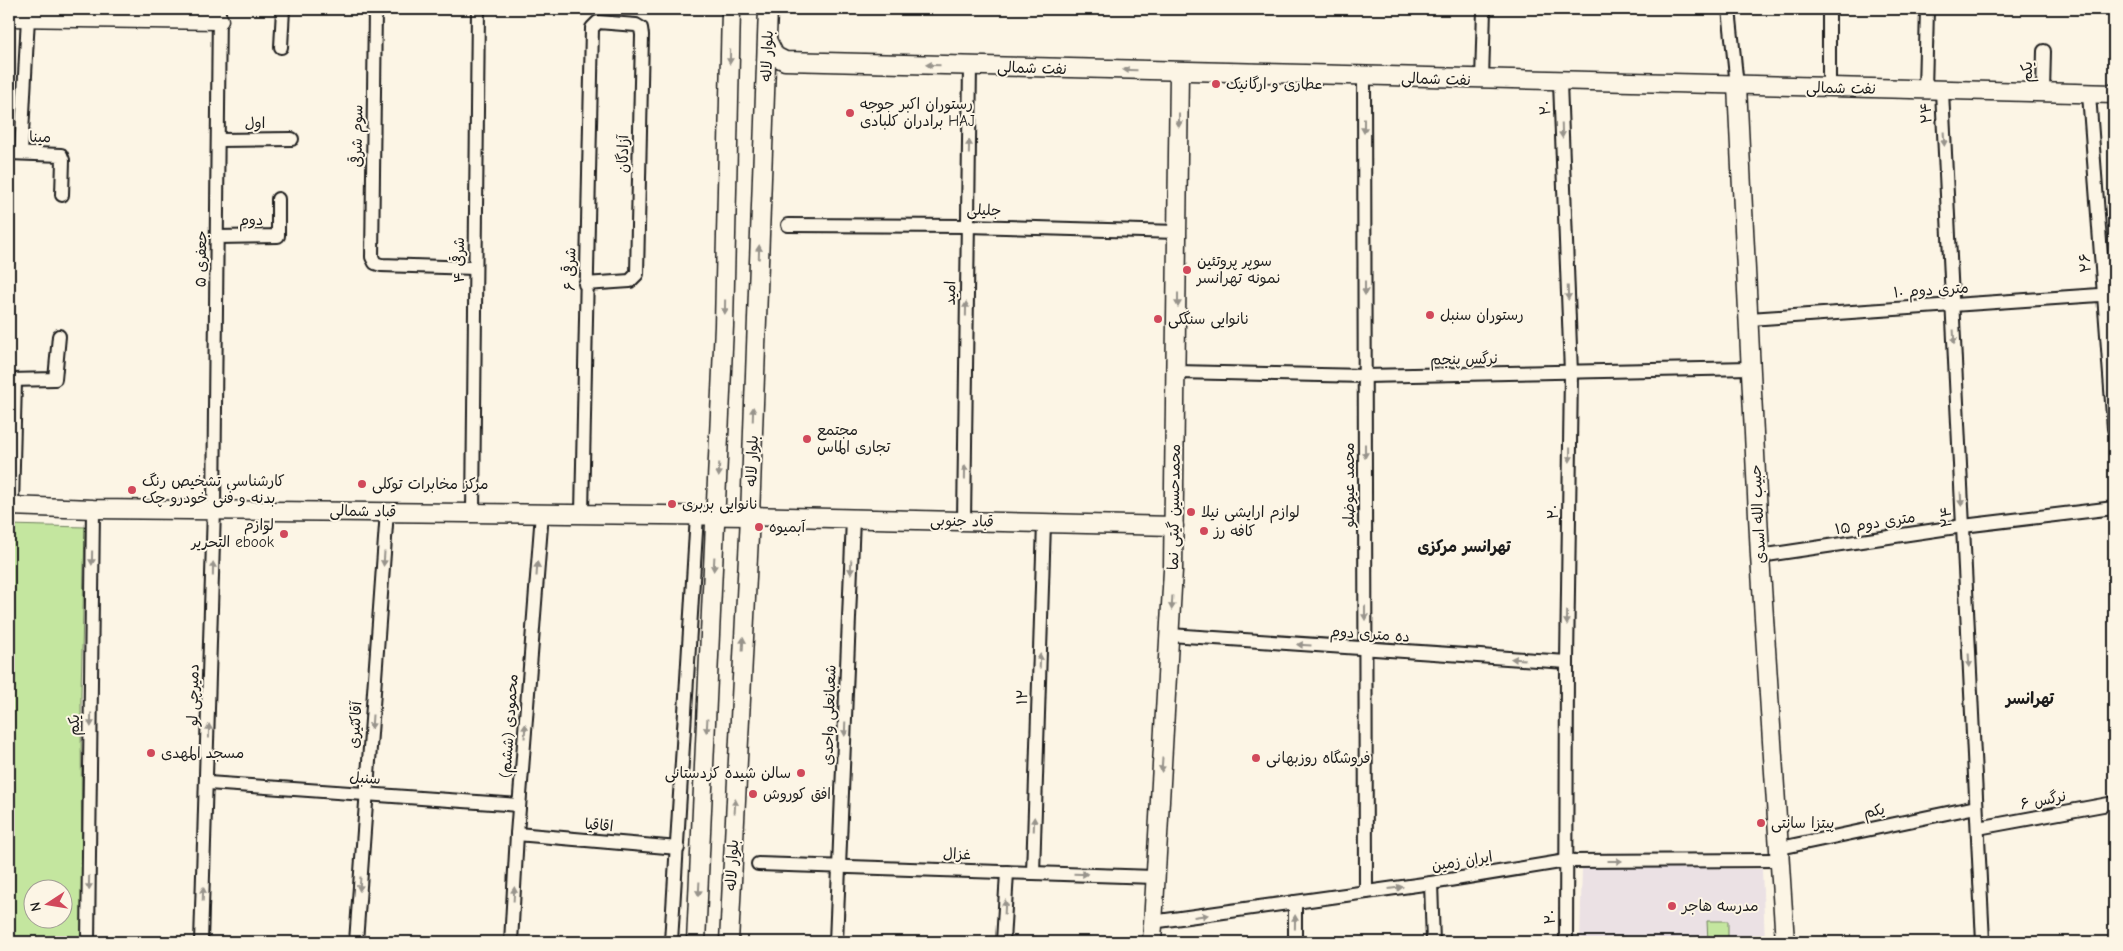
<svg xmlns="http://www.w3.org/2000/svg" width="2123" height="951" font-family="'Comic Neue','Playpen Sans Arabic',sans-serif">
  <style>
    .built { fill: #ebe1e4 }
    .green { fill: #c4e69f; stroke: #70815e; fill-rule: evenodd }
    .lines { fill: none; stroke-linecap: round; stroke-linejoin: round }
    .street-casing { stroke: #1c1c1c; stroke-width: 16 }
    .secondary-casing { stroke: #1c1c1c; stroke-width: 21 }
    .street { stroke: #fcf5e5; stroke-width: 12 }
    .secondary { stroke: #fcf5e5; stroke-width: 18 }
    .oneway { fill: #97938b }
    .poi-dot { fill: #d1495b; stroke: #fcf5e5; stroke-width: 2 }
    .labels { text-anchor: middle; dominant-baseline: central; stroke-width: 4; stroke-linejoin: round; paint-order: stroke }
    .street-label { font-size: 15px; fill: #1c1c1c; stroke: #fcf5e5 }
    .poi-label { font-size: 15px; fill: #1c1c1c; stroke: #fcf5e5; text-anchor: start }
    .neighbourhood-label { font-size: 16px; font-weight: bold; fill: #1c1c1c; stroke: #fcf5e5 }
  </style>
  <rect width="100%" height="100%" fill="#fcf5e5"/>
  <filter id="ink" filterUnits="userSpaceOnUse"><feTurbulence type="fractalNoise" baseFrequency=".02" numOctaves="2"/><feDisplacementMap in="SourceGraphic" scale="10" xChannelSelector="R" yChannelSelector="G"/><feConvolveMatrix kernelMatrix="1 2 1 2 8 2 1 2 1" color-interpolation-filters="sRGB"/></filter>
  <g filter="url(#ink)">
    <polygon class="built" points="1582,867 1762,869 1765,942 1580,942"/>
    <g class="green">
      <path d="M9,525L85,527L81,693L82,942H9ZM32,888H62V918H32Z"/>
      <polygon points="1707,921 1728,921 1728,942 1708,942"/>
    </g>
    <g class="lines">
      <defs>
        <g id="street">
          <polyline points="375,9 372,257 375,263 381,265 475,268"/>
          <polyline points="1729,9 1737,86"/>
          <polyline points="281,47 283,9"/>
          <polyline points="1364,77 1366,892"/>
          <polyline points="1482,80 1484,9"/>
          <polyline points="1560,82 1571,373 1567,662 1566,942"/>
          <polyline points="1829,87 1829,9"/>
          <polyline points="1925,90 1927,9"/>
          <polyline points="1942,91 1983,942"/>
          <polyline points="2043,93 2044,51"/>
          <polyline points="2089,94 2114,429"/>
          <polyline points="218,140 292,139"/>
          <polyline points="9,153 61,155 63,160 62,195"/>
          <polyline points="21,153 28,17"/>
          <polyline points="788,225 967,226 1178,232"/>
          <polyline points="217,237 278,236 278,199"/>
          <polyline points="1749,319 2114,294"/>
          <polyline points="1177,372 1365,376 1751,368"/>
          <polyline points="9,380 55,379 59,336"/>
          <polyline points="12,506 15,380"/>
          <polyline points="473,512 478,9"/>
          <polyline points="582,513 592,28 598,22 636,25 641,28 642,35 637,274 630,281 585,284"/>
          <polyline points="964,521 970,66"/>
          <polyline points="1760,556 1963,526 2114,508"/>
          <polyline points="1170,635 1567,662"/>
          <polyline points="208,783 519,805"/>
          <polyline points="1978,828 2114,803"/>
          <polyline points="517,834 678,848"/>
          <polyline points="1780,848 1976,807"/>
          <polyline points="758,864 1155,877"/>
          <polyline points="1033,873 1044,523"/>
          <polyline points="1431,883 1433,942"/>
          <polyline points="1152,922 1431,883 1566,861 1779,860"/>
          <polyline points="88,942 93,509"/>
          <polyline points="201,942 214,509 219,9"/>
          <polyline points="356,942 387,511"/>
          <polyline points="511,942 517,834 542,513"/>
          <polyline points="671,942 697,515"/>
          <polyline points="836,942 853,518"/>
          <polyline points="1003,942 1007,872"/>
          <polyline points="1295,942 1295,902"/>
        </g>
        <g id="secondary">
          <polyline points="9,17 219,20"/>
          <polyline points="768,42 775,56 785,61 2114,94"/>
          <polyline points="1737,86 1760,556 1785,942"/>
          <polyline points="9,506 93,509 750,516 1174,526"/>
          <polyline points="696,942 724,326 731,9"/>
          <polyline points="729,942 750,516 768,9"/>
          <polyline points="1152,942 1173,570 1179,72"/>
        </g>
      </defs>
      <use href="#street" class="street-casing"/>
      <use href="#secondary" class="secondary-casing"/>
      <use href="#street" class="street"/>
      <use href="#secondary" class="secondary"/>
    </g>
    <defs><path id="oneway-solid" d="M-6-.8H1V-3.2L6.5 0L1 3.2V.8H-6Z" transform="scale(1.25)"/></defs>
    <g class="oneway">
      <use href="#oneway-solid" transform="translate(730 57) rotate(91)"/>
      <use href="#oneway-solid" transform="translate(933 65) rotate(-178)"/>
      <use href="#oneway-solid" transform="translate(1130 70) rotate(-178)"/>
      <use href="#oneway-solid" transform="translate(1179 120) rotate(90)"/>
      <use href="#oneway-solid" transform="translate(1364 126) rotate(90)"/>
      <use href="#oneway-solid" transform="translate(1562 131) rotate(88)"/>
      <use href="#oneway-solid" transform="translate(1944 139) rotate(87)"/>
      <use href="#oneway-solid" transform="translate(969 147) rotate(-89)"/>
      <use href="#oneway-solid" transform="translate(759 252) rotate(-88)"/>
      <use href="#oneway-solid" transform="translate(1365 288) rotate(90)"/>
      <use href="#oneway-solid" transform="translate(1568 293) rotate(88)"/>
      <use href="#oneway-solid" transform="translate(1178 300) rotate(90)"/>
      <use href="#oneway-solid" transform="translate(725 307) rotate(91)"/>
      <use href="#oneway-solid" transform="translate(966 309) rotate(-89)"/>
      <use href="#oneway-solid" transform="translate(1954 337) rotate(87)"/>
      <use href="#oneway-solid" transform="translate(753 414) rotate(-88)"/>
      <use href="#oneway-solid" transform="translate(1365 451) rotate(90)"/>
      <use href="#oneway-solid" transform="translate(1570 455) rotate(91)"/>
      <use href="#oneway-solid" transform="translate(719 470) rotate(92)"/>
      <use href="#oneway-solid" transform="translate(965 472) rotate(-89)"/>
      <use href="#oneway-solid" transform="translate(1961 499) rotate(87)"/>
      <use href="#oneway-solid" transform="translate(92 558) rotate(91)"/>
      <use href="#oneway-solid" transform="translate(384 559) rotate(94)"/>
      <use href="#oneway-solid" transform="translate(714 564) rotate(93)"/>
      <use href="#oneway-solid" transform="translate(851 567) rotate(92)"/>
      <use href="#oneway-solid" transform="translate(213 569) rotate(-89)"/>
      <use href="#oneway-solid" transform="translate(537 569) rotate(-86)"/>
      <use href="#oneway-solid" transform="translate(1172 603) rotate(93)"/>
      <use href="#oneway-solid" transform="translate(1365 613) rotate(90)"/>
      <use href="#oneway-solid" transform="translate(1567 618) rotate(91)"/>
      <use href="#oneway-solid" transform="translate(743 644) rotate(-87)"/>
      <use href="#oneway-solid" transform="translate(1304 645) rotate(-176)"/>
      <use href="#oneway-solid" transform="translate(1518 659) rotate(-176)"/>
      <use href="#oneway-solid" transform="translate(1040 661) rotate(-88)"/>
      <use href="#oneway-solid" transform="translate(1969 661) rotate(87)"/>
      <use href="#oneway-solid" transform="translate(91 720) rotate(91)"/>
      <use href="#oneway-solid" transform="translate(372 722) rotate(94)"/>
      <use href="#oneway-solid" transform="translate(707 726) rotate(93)"/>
      <use href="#oneway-solid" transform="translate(845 729) rotate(92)"/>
      <use href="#oneway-solid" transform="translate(209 731) rotate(-89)"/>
      <use href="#oneway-solid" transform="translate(525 731) rotate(-86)"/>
      <use href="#oneway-solid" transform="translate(1162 765) rotate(94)"/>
      <use href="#oneway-solid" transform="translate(735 806) rotate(-87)"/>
      <use href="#oneway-solid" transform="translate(1034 824) rotate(-88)"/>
      <use href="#oneway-solid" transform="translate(1615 861)"/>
      <use href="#oneway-solid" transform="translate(1081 874) rotate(2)"/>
      <use href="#oneway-solid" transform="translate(89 883) rotate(91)"/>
      <use href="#oneway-solid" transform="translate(360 884) rotate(94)"/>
      <use href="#oneway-solid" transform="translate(1396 888) rotate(-8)"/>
      <use href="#oneway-solid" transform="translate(699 889) rotate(93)"/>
      <use href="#oneway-solid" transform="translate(203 894) rotate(-88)"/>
      <use href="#oneway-solid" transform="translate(514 894) rotate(-87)"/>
      <use href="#oneway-solid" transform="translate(1005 907) rotate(-87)"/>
      <use href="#oneway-solid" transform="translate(1201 916) rotate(-8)"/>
      <use href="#oneway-solid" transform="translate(1295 922) rotate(-89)"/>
    </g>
  </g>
  <g class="poi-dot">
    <circle cx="1216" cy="84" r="5"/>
    <circle cx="850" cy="113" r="5"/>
    <circle cx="1187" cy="270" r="5"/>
    <circle cx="1430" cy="315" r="5"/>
    <circle cx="1158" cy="319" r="5"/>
    <circle cx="807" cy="439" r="5"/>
    <circle cx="362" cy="484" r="5"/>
    <circle cx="132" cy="490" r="5"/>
    <circle cx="672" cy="504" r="5"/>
    <circle cx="1191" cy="512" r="5"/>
    <circle cx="759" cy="527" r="5"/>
    <circle cx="1204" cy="531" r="5"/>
    <circle cx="284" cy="534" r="5"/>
    <circle cx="151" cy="753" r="5"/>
    <circle cx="1256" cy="758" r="5"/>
    <circle cx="801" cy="773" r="5"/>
    <circle cx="753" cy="794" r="5"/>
    <circle cx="1761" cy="823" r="5"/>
    <circle cx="1672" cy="906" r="5"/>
  </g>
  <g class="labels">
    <g class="street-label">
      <text transform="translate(767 56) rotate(-88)">بلوار لاله</text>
      <text transform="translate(1032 68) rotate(2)">نفت شمالی</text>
      <text transform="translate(2027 72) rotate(-90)">یکم</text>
      <text transform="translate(1436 79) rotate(2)">نفت شمالی</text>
      <text transform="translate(1841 88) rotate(1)">نفت شمالی</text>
      <text transform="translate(1545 108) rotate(-92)">۲۰</text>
      <text transform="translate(1926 113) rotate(-93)">۲۴</text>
      <text transform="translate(255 123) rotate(-1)">اول</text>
      <text transform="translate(357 136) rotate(-89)">سوم شرقی</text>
      <text transform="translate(40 137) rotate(1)">مینا</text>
      <text transform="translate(623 154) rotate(-89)">آزادگان</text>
      <text transform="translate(984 210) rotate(2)">جلیلی</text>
      <text transform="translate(251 220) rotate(-1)">دوم</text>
      <text transform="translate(201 259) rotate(-89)">جعفری ۵</text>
      <text transform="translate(459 260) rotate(-90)">۴ شرقی</text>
      <text transform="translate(2085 263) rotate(-94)">۲۶</text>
      <text transform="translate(570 269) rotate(-89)">۶ شرقی</text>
      <text transform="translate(1931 290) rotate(-4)">۱۰ متری دوم</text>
      <text transform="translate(950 293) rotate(-89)">امید</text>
      <text transform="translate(1464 359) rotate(-1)">نرگس پنجم</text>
      <text transform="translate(752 461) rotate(-88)">بلوار لاله</text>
      <text transform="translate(1349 485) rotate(-90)">محمد عیوضلو</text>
      <text transform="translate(1174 507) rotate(-89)">محمدحسین گیتی نما</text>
      <text transform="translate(363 511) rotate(1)">قباد شمالی</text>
      <text transform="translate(1553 512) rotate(-89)">۲۰</text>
      <text transform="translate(1758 514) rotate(-93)">حبیب الله اسدی</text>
      <text transform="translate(1946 517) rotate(-93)">۲۴</text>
      <text transform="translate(962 521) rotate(1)">قباد جنوبی</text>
      <text transform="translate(1875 523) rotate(-9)">۱۵ متری دوم</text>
      <text transform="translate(1370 634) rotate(4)">ده متری دوم</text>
      <text transform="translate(193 695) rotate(-89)">دمیرچی لو</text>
      <text transform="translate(1022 697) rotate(-88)">۱۲</text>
      <text transform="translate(829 715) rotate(-88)">شعبانعلی واحدی</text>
      <text transform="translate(74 725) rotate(-89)">یکم</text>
      <text transform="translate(355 725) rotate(-86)">آقاکثیری</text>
      <text transform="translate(509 726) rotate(-86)">محمودی (ششم)</text>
      <text transform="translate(365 778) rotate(4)">سنبل</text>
      <text transform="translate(2043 800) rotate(-11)">نرگس ۶</text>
      <text transform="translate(1874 811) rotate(-12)">یکم</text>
      <text transform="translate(599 825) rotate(5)">اقاقیا</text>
      <text transform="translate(957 854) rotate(2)">غزال</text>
      <text transform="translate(1462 861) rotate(-9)">ایران زمین</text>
      <text transform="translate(732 865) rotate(-87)">بلوار لاله</text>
      <text transform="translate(1550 917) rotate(-90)">۲۰</text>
    </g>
    <g class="poi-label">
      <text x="1226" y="84">عطاری و ارگانیک</text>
      <text x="860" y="104">رستوران اکبر جوجه<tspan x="860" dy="17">برادران کلبادی HAJ</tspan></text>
      <text x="1197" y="261">سوپر پروتئین<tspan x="1197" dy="17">نمونه تهرانسر</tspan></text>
      <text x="1440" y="315">رستوران سنبل</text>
      <text x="1168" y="319">نانوایی سنگکی</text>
      <text x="817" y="430">مجتمع<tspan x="817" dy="17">تجاری الماس</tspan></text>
      <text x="142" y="481">کارشناسی تشخیص رنگ<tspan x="142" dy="17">بدنه و فنی خودرو چک</tspan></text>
      <text x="372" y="484">مرکز مخابرات توکلی</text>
      <text x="682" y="504">نانوایی بربری</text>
      <text x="1201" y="512">لوازم ارایشی نیلا</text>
      <text x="274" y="525" text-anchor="end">لوازم<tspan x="274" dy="17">التحریر ebook</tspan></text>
      <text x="769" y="527">آبمیوه</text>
      <text x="1214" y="531">کافه رز</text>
      <text x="161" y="753">مسجد المهدی</text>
      <text x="1266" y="758">فروشگاه روزبهانی</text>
      <text x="791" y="773" text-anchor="end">سالن شیده کردستانی</text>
      <text x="763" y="794">افق کوروش</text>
      <text x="1771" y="823">پیتزا سانتی</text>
      <text x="1682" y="906">مدرسه هاجر</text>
    </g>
    <g class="neighbourhood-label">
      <text x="1464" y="547">تهرانسر مرکزی</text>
      <text x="2030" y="699">تهرانسر</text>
    </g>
  </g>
  <rect width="2123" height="951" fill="none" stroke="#fcf5e5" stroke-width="30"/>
  <rect x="15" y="15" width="2093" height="921" fill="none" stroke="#1c1c1c" stroke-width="2" filter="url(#ink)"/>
  <g transform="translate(48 904) rotate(258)"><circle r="24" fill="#fcf5e5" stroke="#a29e95"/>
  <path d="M0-4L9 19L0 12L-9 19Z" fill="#d1495b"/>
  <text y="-8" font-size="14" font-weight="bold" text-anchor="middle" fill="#1c1c1c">N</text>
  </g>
</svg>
